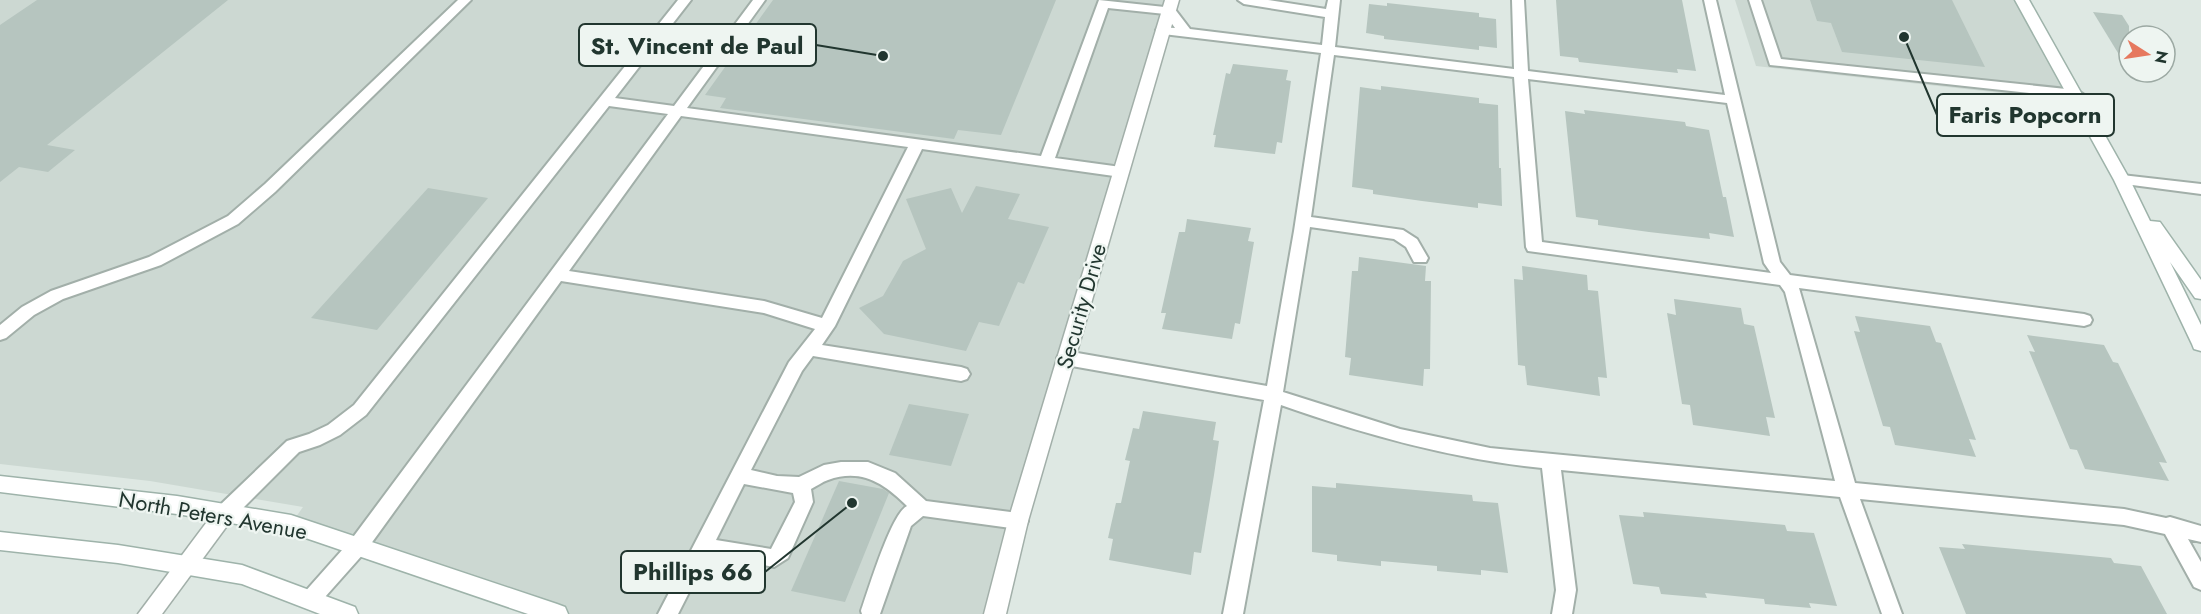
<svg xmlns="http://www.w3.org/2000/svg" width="2201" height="614" font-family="Jost,sans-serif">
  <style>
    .built { fill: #ccd8d2 }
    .building { fill: #b6c5bf }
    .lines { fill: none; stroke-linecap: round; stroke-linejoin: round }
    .service-casing { stroke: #a2afa9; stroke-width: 4 }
    .minor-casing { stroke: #a2afa9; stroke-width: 3 }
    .secondary-casing { stroke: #9eb3aa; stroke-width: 3 }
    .service { fill: #fff; fill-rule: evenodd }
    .minor { fill: #fff; fill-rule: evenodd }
    .secondary { fill: #fff; fill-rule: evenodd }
    .labels { text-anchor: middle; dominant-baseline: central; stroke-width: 4.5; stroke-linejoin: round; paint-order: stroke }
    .street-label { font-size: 22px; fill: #21362f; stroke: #eef5f1 }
    .leader { fill: none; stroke: #21362f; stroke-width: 2 }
    .callout-dot { fill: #21362f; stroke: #eef5f1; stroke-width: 2 }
    .callout { fill: #eef5f1; stroke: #21362f; stroke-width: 2 }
    .callout-label { font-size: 24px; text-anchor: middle; font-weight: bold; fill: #21362f }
  </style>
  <rect width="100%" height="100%" fill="#dee8e3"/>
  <g class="built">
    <polygon points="0,0 1172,0 996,614 557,614 291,524 303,507 150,481 0,464"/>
    <polygon points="1735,0 2022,0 2076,101 1756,66"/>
  </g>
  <g class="building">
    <polygon points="37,0 228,0 47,145 75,150 48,172 19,167 0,182 0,25"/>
    <polygon points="773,0 1056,0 1001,135 958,130 954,139 720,108 726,98 705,95"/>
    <polygon points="1556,0 1682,0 1696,71 1677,69 1678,73 1579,62 1578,58 1560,56"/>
    <polygon points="1810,0 1952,0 1985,67 1842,52 1831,23 1817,21"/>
    <polygon points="1387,3 1479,13 1479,17 1496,19 1497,48 1479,46 1479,50 1384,39 1384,36 1366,33 1369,4 1387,6"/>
    <polygon points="2093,12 2122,15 2129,26 2129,71"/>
    <polygon points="1233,64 1288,70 1286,80 1291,81 1282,143 1277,142 1275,154 1214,147 1216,135 1213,135 1226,73 1230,74"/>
    <polygon points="1381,86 1479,98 1479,103 1498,105 1499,168 1501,168 1502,206 1478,203 1478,208 1422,201 1373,194 1373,190 1352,187 1360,87 1381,90"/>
    <polygon points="1584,110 1685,122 1686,126 1709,130 1723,197 1726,197 1734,237 1709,233 1710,239 1649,232 1598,225 1598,220 1576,217 1565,111 1585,114"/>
    <polygon points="976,186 1020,194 1008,219 1049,227 1024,284 1018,282 999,326 979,322 966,351 884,334 859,308 883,296 903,261 926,249 906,199 951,188 962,213"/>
    <polygon points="428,188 488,198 377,330 311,318"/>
    <polygon points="1187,219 1251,228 1248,241 1254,242 1240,324 1235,323 1232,339 1162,329 1166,313 1161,313 1179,232 1185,232"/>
    <polygon points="1359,257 1426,266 1425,281 1431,281 1430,369 1424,369 1423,386 1349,375 1351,358 1345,357 1352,271 1358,271"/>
    <polygon points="1522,266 1587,275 1588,290 1598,291 1607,378 1598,377 1600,396 1527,385 1525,366 1518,365 1514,279 1523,280"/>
    <polygon points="1674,299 1741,308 1744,324 1754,326 1775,418 1766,417 1770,436 1693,425 1690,405 1682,404 1667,313 1676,315"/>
    <polygon points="1855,316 1930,326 1936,342 1941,343 1976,440 1969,439 1976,457 1895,445 1890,427 1883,426 1854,331 1860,332"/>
    <polygon points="2027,335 2104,345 2113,362 2118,363 2167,463 2159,462 2169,481 2085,469 2077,450 2070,449 2029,351 2035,352"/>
    <polygon points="909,404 969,414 951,466 889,455"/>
    <polygon points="1143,411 1216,422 1213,440 1219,441 1214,475 1201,553 1194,552 1191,575 1109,560 1113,539 1108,538 1116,503 1121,503 1130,461 1125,460 1133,428 1139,429"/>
    <polygon points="839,481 883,489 889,493 845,602 791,591"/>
    <polygon points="1336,483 1472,495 1473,501 1498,503 1508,573 1481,570 1481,575 1437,571 1437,566 1381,561 1381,566 1337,561 1337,555 1312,552 1312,486 1336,488"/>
    <polygon points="1643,512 1785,525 1787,531 1814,533 1837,606 1809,603 1811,608 1765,604 1764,599 1705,593 1707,598 1661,594 1659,587 1633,584 1619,515 1644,517"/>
    <polygon points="1962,544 2111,558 2114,563 2141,566 2167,614 1966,614 1939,547 1965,549"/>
  </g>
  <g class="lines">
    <defs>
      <g id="service">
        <polygon points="458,0 471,0 275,192 238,224 161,265 63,299 34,315 6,338 0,340 0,325 22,307 51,291 149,257 228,216 265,184"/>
        <path d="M678,0H691L615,98L674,106L753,0H765L687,108L1041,156L1099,0L1174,8L1190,29L1322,45L1325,17L1244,4L1238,0H1268L1326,9L1328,0H1340L1335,47L1514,69L1512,0H1524L1528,71L1725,95L1704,0H1716L1780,262L1790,275L2084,314L2090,316L2092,320L2090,324L2084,326L1799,288L1855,483L2124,509L2166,518L2170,517L2201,526V542L2188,539L2201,562V590L2194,587L2165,534L2124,525L1860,499L1902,614H1882L1840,497L1561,470L1576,590L1572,614H1552L1556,590L1542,468C1452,459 1366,435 1281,405L1243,614H1223L1264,400L1066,365L1060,363L1057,358L1060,353L1066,351L1267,386L1294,231L1321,53L1163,34L1158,33L1156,30L1158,27L1175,28L1165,14L1108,8L1055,158L1121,167L1126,169L1128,172L1126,175L1121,177L922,149L835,326L822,345L961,367L967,369L970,374L967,379L961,381L813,356L802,371L751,470L777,476L799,477L824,465L841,462H868L895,473L926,501L1018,513L1025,515L1028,521L1025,527L1018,529L923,516L911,526L880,614H862L861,611C868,591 891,514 907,506C884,483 861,468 828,480C822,482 817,486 811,489L813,502L788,558L774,567L708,555L678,614H658L789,362L815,329L764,313L561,281L365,552L317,606L310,609L303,606L300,600L303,594L351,540L668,114L609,106L366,415L340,435L320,445L299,452L232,519L225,521L218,519L215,513L218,507L287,441L309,434L328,425L354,405ZM1334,55L1514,77L1526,247L1528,251L1780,285L1785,292L1835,481L1490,448L1400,429L1283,392L1310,227L1394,239L1406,247L1414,262H1426L1428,258L1417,239L1403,230L1311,217ZM1528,79L1727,103L1764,263L1771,273L1542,242ZM681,116L908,147L822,318L764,301L569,271ZM744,484L793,493L795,502L771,549L716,540Z"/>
        <polygon points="1749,0 1761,0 1781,59 2076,90 2083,94 2076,98 1770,65"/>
        <polygon points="2122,175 2201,184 2201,194 2117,183 2115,180"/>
      </g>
      <g id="minor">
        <polygon points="1165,0 1179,0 1028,521 1006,614 984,614 1008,521"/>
        <polygon points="225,504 232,507 235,513 232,519 162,614 138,614 218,507"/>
      </g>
      <g id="secondary">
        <polygon points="2015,0 2029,0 2130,180 2150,221 2160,222 2201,280 2201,299 2195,298 2170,262 2201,325 2201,351 2194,349 2192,344 2114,180"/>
        <polygon points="0,476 177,496 291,515 557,604 565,607 568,614 528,614 291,533 177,514 0,492"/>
        <polygon points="0,532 118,545 242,565 355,607 358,614 320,614 242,584 118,563 0,550"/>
      </g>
    </defs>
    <use href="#service" class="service-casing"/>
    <use href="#minor" class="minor-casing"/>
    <use href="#secondary" class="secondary-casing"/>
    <use href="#service" class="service"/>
    <use href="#minor" class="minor"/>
    <use href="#secondary" class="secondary"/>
  </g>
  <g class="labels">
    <g class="street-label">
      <text transform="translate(1081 306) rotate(-74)">Security Drive</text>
      <text transform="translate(213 515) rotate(10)">North Peters Avenue</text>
    </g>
  </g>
  <path class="leader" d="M883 56L816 45M1904 37L1937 115M852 503L765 572"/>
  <g class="callout-dot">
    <circle cx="883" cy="56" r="6"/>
    <circle cx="1904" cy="37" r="6"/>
    <circle cx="852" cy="503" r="6"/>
  </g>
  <g class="callout">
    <rect x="579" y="24" width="237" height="42" rx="6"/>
    <rect x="1937" y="94" width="177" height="42" rx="6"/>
    <rect x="621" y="551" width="144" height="42" rx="6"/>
  </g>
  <g class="callout-label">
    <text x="697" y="54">St. Vincent de Paul</text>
    <text x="2025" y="123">Faris Popcorn</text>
    <text x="693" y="580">Phillips 66</text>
  </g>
  <g transform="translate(2147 54) rotate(102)"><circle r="28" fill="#eef5f1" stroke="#9ca9a3" stroke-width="1.5"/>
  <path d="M0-4.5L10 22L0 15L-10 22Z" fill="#e6785e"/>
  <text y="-9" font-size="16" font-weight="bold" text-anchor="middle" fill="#21362f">N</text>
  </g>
</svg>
